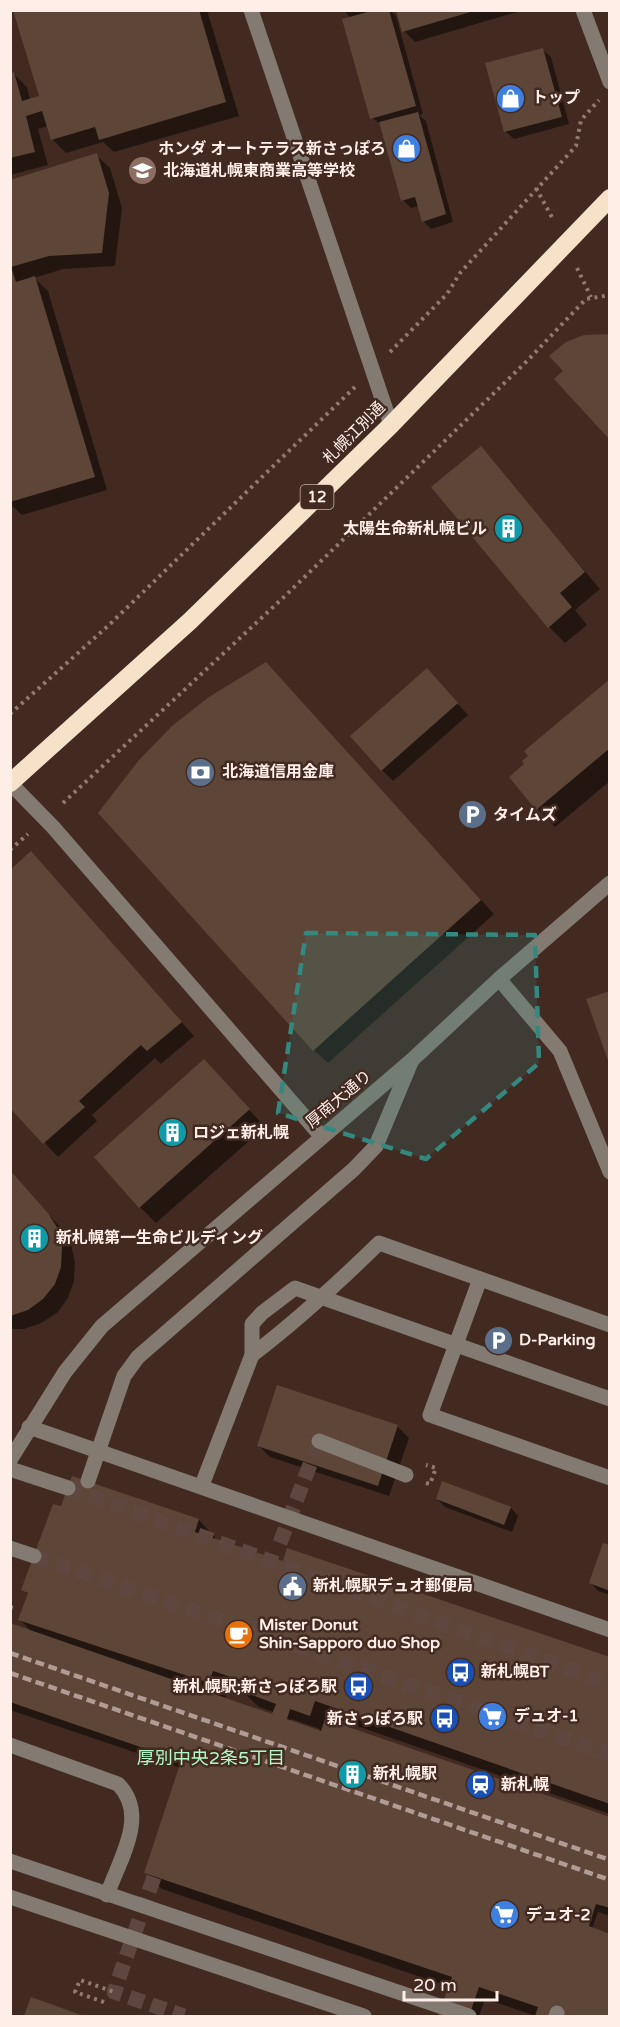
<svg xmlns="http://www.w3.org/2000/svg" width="620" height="2027" font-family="'Varela Round','Noto Sans JP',sans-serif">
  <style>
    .shadow { fill: #0007; fill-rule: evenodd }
    .building { fill: #5d4637 }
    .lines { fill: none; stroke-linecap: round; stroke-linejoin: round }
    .minor-tunnel { stroke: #5e473f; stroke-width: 15; stroke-dasharray: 15 8; stroke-linecap: butt }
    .path { stroke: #907b73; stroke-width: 4; stroke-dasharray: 3 4.5; stroke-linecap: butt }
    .minor { stroke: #837b71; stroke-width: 15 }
    .highway { stroke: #f6e2c9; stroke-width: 18 }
    .rail { stroke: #b09c94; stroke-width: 4.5; stroke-dasharray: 9 4.5; stroke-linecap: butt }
    .marked { fill: #338880; fill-opacity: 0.2; stroke: #338880; stroke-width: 4.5; stroke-dasharray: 12 8; stroke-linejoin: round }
    .labels { text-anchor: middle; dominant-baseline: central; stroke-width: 5; stroke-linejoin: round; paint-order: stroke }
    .shield { fill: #422a21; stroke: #c6b3ac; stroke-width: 1.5 }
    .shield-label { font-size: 15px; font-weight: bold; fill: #ffeee8 }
    .poi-label { font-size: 16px; font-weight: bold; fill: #ffeee8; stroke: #422a21; text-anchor: start }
    .street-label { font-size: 16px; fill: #ffeee8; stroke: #422a21 }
    .neighbourhood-label { font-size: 18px; fill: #b1f8c4; stroke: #422a21 }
  </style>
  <rect width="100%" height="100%" fill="#422a21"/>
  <g class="shadow">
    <polygon points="15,10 207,10 239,116 114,152 103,142 66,153 52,139 48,126 38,129 48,165 10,175 10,74 13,73 27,87 30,100 41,97"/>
    <polygon points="344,10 390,10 396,16 423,114 419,115 426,121 453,222 431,229 423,221 419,206 411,208 403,200 382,125 372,118 351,19"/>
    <polygon points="398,10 524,10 415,42 404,31"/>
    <polygon points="543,50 551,57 569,124 514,139 506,132 487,64"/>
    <polygon points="96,155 110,168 122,208 115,266 63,269 34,278 48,291 107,490 22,515 10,504 10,181"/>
    <polygon points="480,448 600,589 575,610 587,625 565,643 549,627"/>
    <polygon points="279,678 494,914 328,1063 314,1050"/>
    <polygon points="437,681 468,715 393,781 382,770"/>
    <polygon points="610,681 610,781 555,827 538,809"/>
    <polygon points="45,867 194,1036 161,1064 155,1058 92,1115 97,1121 58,1157 10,1105"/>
    <polygon points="204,1061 265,1127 156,1223 140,1207"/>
    <polygon points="10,1170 61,1228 71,1244 75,1262 74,1281 68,1298 57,1313 41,1323 24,1329 10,1329"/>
    <polygon points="278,1387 398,1427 409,1438 389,1496 270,1457 259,1446"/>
    <path d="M73,1478L199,1520L215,1537L214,1540L284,1563L610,1658V1814L331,1717L329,1722L610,1819V1916L598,1912L592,1929L610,1935V2016H536L485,1999L479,2016H440L450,1987L162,1889L145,1873L181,1768L10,1710V1629L32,1632L19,1619L29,1595L23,1590L62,1508ZM230,1686L242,1691L259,1707L273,1712L279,1718L225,1699ZM291,1719L320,1729L319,1732L290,1722Z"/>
    <polygon points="437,1499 511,1508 518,1516 512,1532 445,1507"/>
    <polygon points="610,1547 610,1595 598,1591 591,1583"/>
    <polygon points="32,1999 81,2016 26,2016"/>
  </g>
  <g class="building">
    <polygon points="13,10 199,10 226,102 99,140 95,127 51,140 42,111 26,116 35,152 10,158 10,73 14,72 22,101 39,96"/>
    <polygon points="375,10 389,10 416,106 370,119 342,19"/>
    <polygon points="396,10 474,10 474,11 402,32"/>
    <polygon points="543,48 562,117 504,132 485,63"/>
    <polygon points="418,112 446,214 422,222 415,197 401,201 379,122"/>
    <polygon points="97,153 109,193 102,253 49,256 11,267 16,282 35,276 95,477 10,502 10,180"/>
    <polygon points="610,334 610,440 554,379 563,371 549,356 566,342 584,335"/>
    <polygon points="481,446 585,572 560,593 572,607 548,628 431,487"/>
    <polygon points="266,662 481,900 313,1051 98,813 139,760 172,726 209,697"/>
    <polygon points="427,668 458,703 381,771 350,736"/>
    <polygon points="610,679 610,748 536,810 509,777 524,764 522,761 528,756 524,751"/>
    <polygon points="31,851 182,1022 147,1051 141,1045 79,1101 85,1107 43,1144 10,1108 10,870"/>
    <polygon points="610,991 610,1063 609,1063 586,999"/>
    <polygon points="204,1059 250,1109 139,1208 94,1157"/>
    <polygon points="10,1170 48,1213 58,1229 62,1247 61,1267 55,1284 43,1299 28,1310 10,1316"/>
    <polygon points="277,1385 398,1425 378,1486 257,1446"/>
    <polygon points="72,1476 199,1519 195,1532 283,1561 287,1548 610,1657 610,1804 315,1701 310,1716 290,1709 287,1719 321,1731 325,1719 610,1817 610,1908 596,1904 589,1926 610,1934 610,2016 535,2016 538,2007 479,1987 469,2016 438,2016 452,1977 144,1873 181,1761 10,1702 10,1623 272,1714 276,1704 241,1691 242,1680 234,1678 213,1671 209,1683 18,1620 28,1593 21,1590 53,1504 61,1506"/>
    <polygon points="442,1481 511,1507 504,1525 436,1499"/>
    <polygon points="603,1543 610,1545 610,1591 589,1583"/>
    <polygon points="31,1997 84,2016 24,2016"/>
  </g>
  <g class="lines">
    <g class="minor-tunnel">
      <polyline points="68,1488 610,1684"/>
      <polyline points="280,1543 319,1441"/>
      <polyline points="34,1556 610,1754"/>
      <polyline points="154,1877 114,1992 184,2016"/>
    </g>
    <g class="path">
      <polyline points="536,188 554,221"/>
      <polyline points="577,268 591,297"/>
      <polyline points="390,352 447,294 460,273 576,146 581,120 599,100"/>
      <polyline points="10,714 108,626 355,387"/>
      <polyline points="63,803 285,596 527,361 586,299 610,295"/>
      <polyline points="10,850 28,834"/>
      <polyline points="426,1483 430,1484 436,1468 426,1465"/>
      <polyline points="10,1607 17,1609"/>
      <polyline points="104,2002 75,1992 80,1980 114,1992"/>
    </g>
    <g class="minor">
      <polyline points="251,10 391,425"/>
      <polyline points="583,10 610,82"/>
      <polyline points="10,783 53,827 322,1137"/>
      <polyline points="499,979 560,1051 610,1172"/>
      <polyline points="480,1279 430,1415 610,1478"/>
      <path d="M252,1355C297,1321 338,1283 379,1243L610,1325"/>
      <polyline points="29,1427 610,1630"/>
      <polyline points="319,1441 406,1475"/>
      <polyline points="10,1460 65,1372 102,1326 412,1060 499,979 610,883"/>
      <polyline points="10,1469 68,1488"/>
      <polyline points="88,1481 124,1376 138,1357 354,1169 376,1146 411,1062"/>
      <polyline points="202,1485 252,1355 252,1324 262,1313 295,1288 610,1399"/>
      <polyline points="10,1548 34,1556"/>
      <path d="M10,1745L118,1784C149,1815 120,1858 107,1895"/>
      <polyline points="10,1861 469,2016"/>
      <polyline points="10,1897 364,2016"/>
      <polyline points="556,2016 557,2013"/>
    </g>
    <polyline class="highway" points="10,783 190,621 391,425 610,198"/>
    <g class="rail">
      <polyline points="10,1653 610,1860"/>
      <polyline points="10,1673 610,1880"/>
    </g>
  </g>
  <path class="marked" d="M306,933L535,935L539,1063L426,1159L278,1113Z"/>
  <defs>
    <symbol id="shop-disc" viewBox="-11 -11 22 22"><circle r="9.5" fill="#3f7fe0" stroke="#422a21"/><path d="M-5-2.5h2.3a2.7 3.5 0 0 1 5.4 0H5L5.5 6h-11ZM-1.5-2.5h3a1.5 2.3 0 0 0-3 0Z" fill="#fff"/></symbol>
    <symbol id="school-disc" viewBox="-11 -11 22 22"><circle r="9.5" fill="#8d6e63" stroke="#422a21"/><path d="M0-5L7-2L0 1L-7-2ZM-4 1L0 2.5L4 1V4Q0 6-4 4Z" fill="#fff"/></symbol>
    <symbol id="building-disc" viewBox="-11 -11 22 22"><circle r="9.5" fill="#0f9aa8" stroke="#422a21"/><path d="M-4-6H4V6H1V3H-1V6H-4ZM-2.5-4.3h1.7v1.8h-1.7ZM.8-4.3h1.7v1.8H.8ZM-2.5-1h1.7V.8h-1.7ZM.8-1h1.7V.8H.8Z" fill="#fff"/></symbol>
    <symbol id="bank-disc" viewBox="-11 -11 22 22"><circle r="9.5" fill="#5c6f8a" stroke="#422a21"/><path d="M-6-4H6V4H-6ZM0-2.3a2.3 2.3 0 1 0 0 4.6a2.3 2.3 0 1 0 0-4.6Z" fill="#fff"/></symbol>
    <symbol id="parking-disc" viewBox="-11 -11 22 22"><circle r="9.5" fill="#5c6f8a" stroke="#422a21"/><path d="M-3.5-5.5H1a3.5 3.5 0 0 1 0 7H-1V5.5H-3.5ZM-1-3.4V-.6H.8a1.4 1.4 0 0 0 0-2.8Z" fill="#fff"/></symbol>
    <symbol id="civic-disc" viewBox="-11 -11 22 22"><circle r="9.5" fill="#5c6f8a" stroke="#422a21"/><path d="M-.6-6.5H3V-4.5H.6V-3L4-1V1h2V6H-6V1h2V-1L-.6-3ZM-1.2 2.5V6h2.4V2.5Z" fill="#fff"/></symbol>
    <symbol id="cafe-disc" viewBox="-11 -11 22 22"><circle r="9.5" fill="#e8710a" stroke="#422a21"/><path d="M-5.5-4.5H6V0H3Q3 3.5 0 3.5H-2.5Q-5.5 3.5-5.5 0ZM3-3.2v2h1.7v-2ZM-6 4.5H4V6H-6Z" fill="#fff"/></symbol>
    <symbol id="bus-disc" viewBox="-11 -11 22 22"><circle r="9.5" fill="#1a4fb4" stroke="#422a21"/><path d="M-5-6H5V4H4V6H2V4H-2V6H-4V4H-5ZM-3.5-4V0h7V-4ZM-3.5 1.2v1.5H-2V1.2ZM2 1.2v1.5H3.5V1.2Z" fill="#fff"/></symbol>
    <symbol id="supermarket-disc" viewBox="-11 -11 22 22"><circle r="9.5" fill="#3f7fe0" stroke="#422a21"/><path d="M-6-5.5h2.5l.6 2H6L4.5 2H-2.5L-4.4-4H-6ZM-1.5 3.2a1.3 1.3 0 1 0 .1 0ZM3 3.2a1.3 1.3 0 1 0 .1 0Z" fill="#fff"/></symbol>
    <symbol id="station-disc" viewBox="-11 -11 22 22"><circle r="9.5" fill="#1a4fb4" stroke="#422a21"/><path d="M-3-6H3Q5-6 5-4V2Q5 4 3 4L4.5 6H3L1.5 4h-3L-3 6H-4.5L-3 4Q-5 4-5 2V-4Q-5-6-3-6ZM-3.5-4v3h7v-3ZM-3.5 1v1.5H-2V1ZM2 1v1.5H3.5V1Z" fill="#fff"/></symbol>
  </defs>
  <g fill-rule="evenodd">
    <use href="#shop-disc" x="494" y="82" width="33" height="33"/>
    <use href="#shop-disc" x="390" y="132" width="33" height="33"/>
    <use href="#school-disc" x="126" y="154" width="33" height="33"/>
    <use href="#building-disc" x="492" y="512" width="33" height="33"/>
    <use href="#bank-disc" x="184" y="756" width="33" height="33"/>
    <use href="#parking-disc" x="456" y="798" width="33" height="33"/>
    <use href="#building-disc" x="156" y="1116" width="33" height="33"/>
    <use href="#building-disc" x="18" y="1222" width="33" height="33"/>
    <use href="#parking-disc" x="482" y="1324" width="33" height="33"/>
    <use href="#civic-disc" x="276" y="1570" width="33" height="33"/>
    <use href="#cafe-disc" x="222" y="1618" width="33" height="33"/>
    <use href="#bus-disc" x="444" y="1656" width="33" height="33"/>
    <use href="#bus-disc" x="342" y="1670" width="33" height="33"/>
    <use href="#supermarket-disc" x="476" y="1700" width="33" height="33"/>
    <use href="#bus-disc" x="428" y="1702" width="33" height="33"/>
    <use href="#building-disc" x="336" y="1758" width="33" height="33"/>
    <use href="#station-disc" x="464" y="1768" width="33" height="33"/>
    <use href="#supermarket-disc" x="488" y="1898" width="33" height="33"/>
  </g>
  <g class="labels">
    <rect class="shield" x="300.5" y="485" width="33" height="24" rx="4.5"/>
    <g class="shield-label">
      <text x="317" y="497">12</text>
    </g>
    <g class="poi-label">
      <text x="532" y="98">トップ</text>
      <text x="386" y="149" text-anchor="end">ホンダ オートテラス新さっぽろ</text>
      <text x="163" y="171">北海道札幌東商業高等学校</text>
      <text x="487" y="529" text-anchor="end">太陽生命新札幌ビル</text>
      <text x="222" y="772">北海道信用金庫</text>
      <text x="493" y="815">タイムズ</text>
      <text x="193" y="1133">ロジェ新札幌</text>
      <text x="56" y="1238">新札幌第一生命ビルディング</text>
      <text x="519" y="1340">D-Parking</text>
      <text x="313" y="1586">新札幌駅デュオ郵便局</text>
      <text x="259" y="1625">Mister Donut<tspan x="259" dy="18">Shin-Sapporo duo Shop</tspan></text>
      <text x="481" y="1672">新札幌BT</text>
      <text x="337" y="1687" text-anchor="end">新札幌駅;新さっぽろ駅</text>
      <text x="514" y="1716">デュオ-1</text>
      <text x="423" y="1719" text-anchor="end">新さっぽろ駅</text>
      <text x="373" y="1774">新札幌駅</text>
      <text x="501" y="1785">新札幌</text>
      <text x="526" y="1915">デュオ-2</text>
    </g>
    <g class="street-label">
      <text transform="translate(354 433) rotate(-45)">札幌江別通</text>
      <text transform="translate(339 1099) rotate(-40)">厚南大通り</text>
    </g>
    <g class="neighbourhood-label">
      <text x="211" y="1758">厚別中央2条5丁目</text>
    </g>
  </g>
  <rect width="620" height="2027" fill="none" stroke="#ffeee8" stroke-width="24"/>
  <path d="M404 1991v9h93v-9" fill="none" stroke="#ffeee8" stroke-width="3"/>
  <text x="413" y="1991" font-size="18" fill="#ffeee8" stroke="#422a21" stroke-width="4.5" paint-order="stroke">20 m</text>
</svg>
